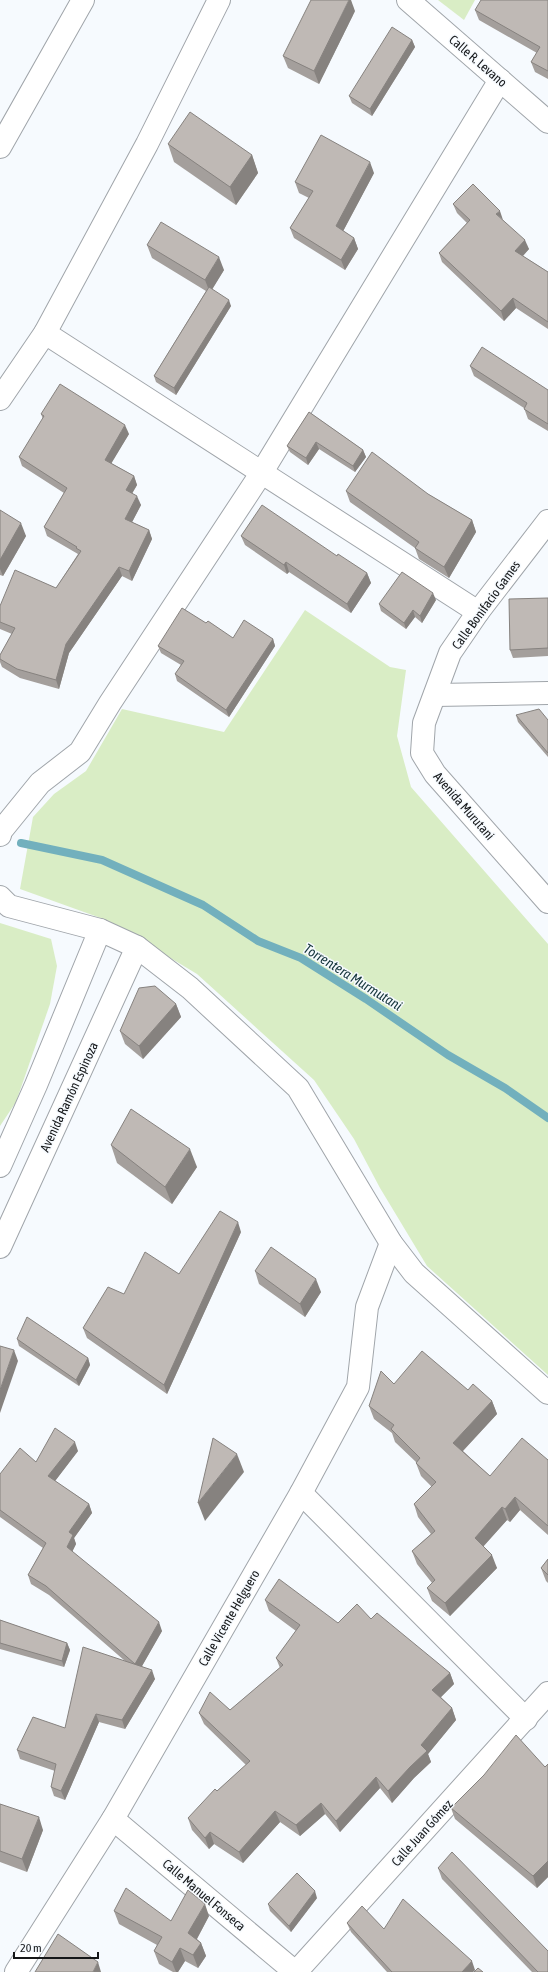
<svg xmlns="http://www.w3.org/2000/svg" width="548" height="1972" font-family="'Asap Condensed',sans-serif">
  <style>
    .green { fill: #d9edc5 }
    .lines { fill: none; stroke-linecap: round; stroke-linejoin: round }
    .stream { stroke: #72b0bd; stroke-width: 8 }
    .street-casing { stroke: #a0a5aa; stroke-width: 24 }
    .secondary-casing { stroke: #a0a5aa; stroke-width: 24 }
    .street { stroke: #fff; stroke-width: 22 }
    .secondary { stroke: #fff; stroke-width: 22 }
    .wall { fill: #a49f9c }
    .shaded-wall { fill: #86827f }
    .building { fill: #bfb9b5; stroke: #86827f }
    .labels { text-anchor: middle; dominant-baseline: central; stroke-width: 3; stroke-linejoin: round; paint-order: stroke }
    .street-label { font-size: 13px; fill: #141618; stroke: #f6fafe }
    .water-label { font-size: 14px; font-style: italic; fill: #16363c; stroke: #f6fafe }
  </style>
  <rect width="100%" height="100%" fill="#f6fafe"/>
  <g class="green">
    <polygon points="438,0 475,0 464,20"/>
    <polygon points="305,610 390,667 406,670 397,736 411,787 548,944 548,1375 427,1266 380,1188 354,1139 314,1080 197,974 109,921 20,889 33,817 54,794 86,771 122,709 224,732"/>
    <polygon points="0,923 51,939 57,966 50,1004 16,1102 0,1126"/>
  </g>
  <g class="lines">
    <polyline class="stream" points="21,843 102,860 203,905 258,941 301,958 366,999 448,1055 505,1088 548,1118"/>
    <defs>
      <g id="street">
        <polyline points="408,0 548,122"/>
        <polyline points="45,333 478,612"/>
        <polyline points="548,521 478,612 450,653 424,723 422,753 435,774 548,902"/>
        <polyline points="435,695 548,693"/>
        <polyline points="0,835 1,831 40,783 80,752 110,703 262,472 500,80"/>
        <polyline points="0,897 9,906 100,930 137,947 190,988 298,1088 391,1243 414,1273 548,1393"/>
        <polyline points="0,1166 36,1085 100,930"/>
        <polyline points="0,1247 137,947"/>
        <polyline points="301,1493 526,1719"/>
        <polyline points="113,1819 295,1972"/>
        <polyline points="16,1972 113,1819 301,1493 358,1387 367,1307 391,1243"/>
        <polyline points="296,1972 548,1693"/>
      </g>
      <g id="secondary">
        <polyline points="0,147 83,0"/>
        <polyline points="0,399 45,333 147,144 219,0"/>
      </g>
    </defs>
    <use href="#street" class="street-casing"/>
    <use href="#secondary" class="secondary-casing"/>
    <use href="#street" class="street"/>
    <use href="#secondary" class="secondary"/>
  </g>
  <g class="wall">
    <polygon points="548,0 548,79 535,72 531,62 537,53 479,20 475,10"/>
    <polygon points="355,11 319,84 288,68 283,56"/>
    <polygon points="412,40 415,47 372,116 352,103 349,96"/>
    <polygon points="168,144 252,155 258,173 236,205 174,162"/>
    <polygon points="374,173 343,231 354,238 358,249 345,270 294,238 290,228 309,198 299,193 295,182"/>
    <polygon points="453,204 503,220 529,249 523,256 548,272 548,329 516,308 504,321 442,262 439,253 467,223 457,213"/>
    <polygon points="147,245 224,270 212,289 231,306 176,395 156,382 154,376 206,291 152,258"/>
    <polygon points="470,366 548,390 548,431 528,419 524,408 474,376"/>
    <polygon points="309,412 363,450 366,457 355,472 319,449 308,465 290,452 287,446"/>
    <polygon points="41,414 129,434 111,463 134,476 137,485 132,493 141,505 132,522 149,530 152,539 132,581 122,576 69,653 59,689 20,678 2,667 0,662 0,655 12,634 0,629 0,606 56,588 78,554 47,536 44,527 64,493 22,466 19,457 43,419"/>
    <polygon points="346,491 428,494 472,520 476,532 449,578 419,559 415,548 350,502"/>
    <polygon points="0,510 26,536 3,576 0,575"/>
    <polygon points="241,536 337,556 367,573 371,583 351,613 289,572 287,574 245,545"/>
    <polygon points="548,598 548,656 513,658 510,650"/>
    <polygon points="436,600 422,623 415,617 406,629 381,611 379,604"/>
    <polygon points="233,638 273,639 275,646 229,717 177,681 175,674 181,665 161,653 158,646"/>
    <polygon points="516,715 548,720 548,757 518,722"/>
    <polygon points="176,1004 181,1017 143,1059 125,1044 120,1031"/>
    <polygon points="111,1145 197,1167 172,1204 117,1163"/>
    <polygon points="241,1232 167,1394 87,1338 83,1328 124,1294 179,1274"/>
    <polygon points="255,1271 321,1292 305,1317 259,1284"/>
    <polygon points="17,1339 88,1358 90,1365 79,1386 19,1346"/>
    <polygon points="394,1384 468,1390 492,1401 497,1414 463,1451 490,1476 548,1459 548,1535 520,1510 510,1522 507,1520 483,1547 497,1568 450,1616 432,1601 427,1588 432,1583 417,1564 412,1551 431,1534 418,1517 414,1504 432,1487 421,1476 416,1463 416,1462 395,1442 392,1433 374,1419 369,1406"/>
    <polygon points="78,1451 55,1481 89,1504 92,1513 74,1538 76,1544 72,1552 162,1631 142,1666 155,1679 125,1729 99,1722 65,1800 54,1796 51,1787 55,1771 20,1759 17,1750 65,1728 125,1661 49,1595 31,1584 28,1575 43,1548 0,1517 0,1474 36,1462"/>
    <polygon points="548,1559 548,1583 546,1581 541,1568"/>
    <polygon points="265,1600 338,1623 371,1619 450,1673 454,1684 441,1697 452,1708 456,1720 428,1754 431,1762 414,1778 392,1803 380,1788 340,1832 325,1814 300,1836 280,1822 243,1863 214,1844 209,1849 192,1830 188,1818 217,1791 246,1765 204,1724 199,1713 230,1710 280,1668 276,1658 296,1631 269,1611"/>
    <polygon points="0,1620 67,1643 70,1650 64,1667 0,1649"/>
    <polygon points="548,1764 548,1877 537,1888 455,1819 451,1808 545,1767"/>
    <polygon points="0,1804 43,1830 27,1872 0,1862"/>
    <polygon points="438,1868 548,1972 532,1972 442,1879"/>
    <polygon points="317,1898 291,1932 270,1911 268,1904"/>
    <polygon points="114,1911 171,1921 209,1916 197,1939 201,1943 206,1956 198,1968 185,1961 178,1972 173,1972 159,1964 154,1951 157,1945 119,1924"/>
    <polygon points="347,1923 384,1929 475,1970 473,1972 387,1972 351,1932"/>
  </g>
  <g class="shaded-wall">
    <polygon points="349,0 351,0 355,11 319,84 314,71"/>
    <polygon points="412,40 415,47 372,116 370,109"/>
    <polygon points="252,155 258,173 236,205 230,187"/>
    <polygon points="370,162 374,173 340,237 336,226"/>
    <polygon points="500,211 503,220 496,214"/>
    <polygon points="354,238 358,249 345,270 341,260"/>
    <polygon points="525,240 529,249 519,260 515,251"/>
    <polygon points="219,257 224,270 210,293 205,280"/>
    <polygon points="513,298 516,308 504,321 501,311"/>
    <polygon points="229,300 231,306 176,395 174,388"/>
    <polygon points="125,425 129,434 108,469 105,460"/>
    <polygon points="316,442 319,449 308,465 306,458"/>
    <polygon points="363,450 366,457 355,472 353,466"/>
    <polygon points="134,476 137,485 129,499 126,490"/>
    <polygon points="137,496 141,505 129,528 125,519"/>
    <polygon points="472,520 476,532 449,578 444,567"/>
    <polygon points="21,523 26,536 3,576 0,569 0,560"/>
    <polygon points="149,530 152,539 132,581 129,571"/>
    <polygon points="286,562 289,572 287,574 284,565"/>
    <polygon points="119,567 122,576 69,653 59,689 56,680 66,644"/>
    <polygon points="367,573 371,583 351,613 347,604"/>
    <polygon points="433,593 436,600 422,623 420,616"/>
    <polygon points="413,610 415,617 406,629 404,623"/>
    <polygon points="273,639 275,646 229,717 226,710"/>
    <polygon points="176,1004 181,1017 143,1059 139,1046"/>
    <polygon points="190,1149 197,1167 172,1204 165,1187"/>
    <polygon points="238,1222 241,1232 167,1394 164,1385"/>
    <polygon points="316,1279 321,1292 305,1317 300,1304"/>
    <polygon points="14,1350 18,1361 0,1413 0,1390"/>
    <polygon points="88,1358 90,1365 79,1386 76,1380"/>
    <polygon points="492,1401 497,1414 458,1456 453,1443"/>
    <polygon points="75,1442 78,1451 52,1485 48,1476"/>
    <polygon points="237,1454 244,1472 205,1521 198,1503"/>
    <polygon points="515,1497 520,1510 510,1522 505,1509"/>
    <polygon points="89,1504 92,1513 74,1538 76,1544 70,1556 67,1547 69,1532"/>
    <polygon points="502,1507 507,1520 479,1551 475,1538"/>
    <polygon points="492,1555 497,1568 450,1616 445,1603"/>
    <polygon points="159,1622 162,1631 138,1673 135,1664"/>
    <polygon points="67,1643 70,1650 64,1667 62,1661"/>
    <polygon points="152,1670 155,1679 125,1729 122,1720"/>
    <polygon points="450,1673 454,1684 437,1701 432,1690"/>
    <polygon points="452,1708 456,1720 428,1754 431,1762 414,1778 392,1803 388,1791 421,1745"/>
    <polygon points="96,1714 99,1722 65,1800 61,1791"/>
    <polygon points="376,1777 380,1788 340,1832 336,1821"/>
    <polygon points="321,1803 325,1814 300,1836 296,1825"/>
    <polygon points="275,1811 280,1822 243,1863 239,1852"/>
    <polygon points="39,1817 43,1830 27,1872 22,1859"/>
    <polygon points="210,1832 214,1844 209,1849 205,1838"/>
    <polygon points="548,1861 548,1877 537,1888 533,1876"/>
    <polygon points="315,1891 317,1898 291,1932 289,1926"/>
    <polygon points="205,1904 209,1916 193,1946 188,1933"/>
    <polygon points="201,1943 206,1956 198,1968 193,1955"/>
    <polygon points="180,1948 185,1961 178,1972 176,1972 172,1962"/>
    <polygon points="472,1961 475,1970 473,1972 462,1972"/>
    <polygon points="98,1962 101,1972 93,1972"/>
  </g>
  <g class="building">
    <polygon points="311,0 349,0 314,71 283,56"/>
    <polygon points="481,0 548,0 548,71 531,62 540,47 475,10"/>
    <polygon points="392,27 412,40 370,109 349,96"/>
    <polygon points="190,112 252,155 230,187 168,144"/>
    <polygon points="321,135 370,162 336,226 354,238 341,260 290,228 313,191 295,182"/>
    <polygon points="473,184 500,211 496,214 525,240 515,251 548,272 548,322 513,298 501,311 439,253 470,220 453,204"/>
    <polygon points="161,222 219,257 205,280 147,245"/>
    <polygon points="209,287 229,300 174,388 154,376"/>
    <polygon points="482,347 548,390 548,424 524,409 527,403 470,366"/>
    <polygon points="60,384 125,425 105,460 134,476 126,490 137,496 125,519 149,530 129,571 119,567 66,644 56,680 17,669 0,659 0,655 15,628 0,622 0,606 15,570 56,588 81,551 76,548 77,547 44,527 67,488 19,457 44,416 41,414"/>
    <polygon points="309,412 363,450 353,466 316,442 306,458 287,446"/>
    <polygon points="372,452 428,494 472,520 444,567 415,548 419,542 346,491"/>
    <polygon points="262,505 337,556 338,554 367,573 347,604 286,562 284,565 241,536"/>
    <polygon points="0,510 21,523 0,560"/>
    <polygon points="402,572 433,593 420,616 413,610 404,623 379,604"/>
    <polygon points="548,598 548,648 510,650 509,599"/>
    <polygon points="182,608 206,623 208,621 233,638 244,620 273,639 226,710 175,674 184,661 158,646"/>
    <polygon points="539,709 548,720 548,753 516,715"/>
    <polygon points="155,986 176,1004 139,1046 120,1031 139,988"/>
    <polygon points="131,1109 190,1149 165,1187 111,1145"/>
    <polygon points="220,1211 238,1222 164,1385 83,1328 108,1287 124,1294 145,1252 179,1274"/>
    <polygon points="271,1247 316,1279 300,1304 255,1271"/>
    <polygon points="27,1317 88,1358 76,1380 17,1339"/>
    <polygon points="0,1346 14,1350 0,1390"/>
    <polygon points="422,1351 468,1390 473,1384 492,1401 453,1443 490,1476 522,1438 548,1460 548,1459 548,1526 515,1497 505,1509 502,1507 475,1538 492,1555 445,1603 427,1588 435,1580 412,1551 435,1531 414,1504 436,1482 416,1463 420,1458 391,1429 394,1425 369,1406 381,1371 394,1384"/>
    <polygon points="55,1428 75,1442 48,1476 89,1504 69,1532 73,1535 67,1547 159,1622 135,1664 46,1586 28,1575 46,1543 0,1510 0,1474 20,1448 36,1462"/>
    <polygon points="213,1438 237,1454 198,1503"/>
    <polygon points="548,1559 548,1575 541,1568"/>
    <polygon points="279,1579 338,1623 357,1604 371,1619 377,1613 450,1673 432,1690 452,1708 421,1745 427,1751 410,1767 388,1791 376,1777 336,1821 321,1803 296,1825 275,1811 239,1852 210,1832 205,1838 188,1818 215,1789 217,1791 250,1761 199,1713 210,1692 230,1710 283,1665 276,1658 300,1625 265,1600"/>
    <polygon points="0,1620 67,1643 62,1661 0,1643"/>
    <polygon points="83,1647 152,1670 122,1720 96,1714 61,1791 51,1787 56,1764 17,1750 33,1717 65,1728"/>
    <polygon points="516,1735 545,1767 548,1764 548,1861 533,1876 451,1808 484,1775"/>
    <polygon points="0,1804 39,1817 22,1859 0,1851"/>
    <polygon points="452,1852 548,1951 548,1972 538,1972 438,1868"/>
    <polygon points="297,1873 315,1891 289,1926 268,1904"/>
    <polygon points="126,1888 171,1921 188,1890 205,1904 188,1933 201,1943 193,1955 180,1948 172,1962 154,1951 162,1937 114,1911"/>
    <polygon points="403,1899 472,1961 462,1972 392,1972 347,1923 362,1906 384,1929"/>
    <polygon points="58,1934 98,1962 93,1972 35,1972"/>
    <polygon points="478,1968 483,1972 474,1972"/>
  </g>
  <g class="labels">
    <g class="street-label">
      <text transform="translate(478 61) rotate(41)">Calle R. Levano</text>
      <text transform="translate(486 605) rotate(-54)">Calle Bonifacio Games</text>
      <text transform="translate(464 806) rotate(49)">Avenida Murutani</text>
      <text transform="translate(69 1097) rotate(-65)">Avenida Ramón Espinoza</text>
      <text transform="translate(229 1618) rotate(-60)">Calle Vicente Helguero</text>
      <text transform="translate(422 1833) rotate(-48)">Calle Juan Gómez</text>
      <text transform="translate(204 1895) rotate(40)">Calle Manuel Fonseca</text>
    </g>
    <g class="water-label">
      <text transform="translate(353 977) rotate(32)">Torrentera Murmutani</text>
    </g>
  </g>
  <path d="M14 1952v6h84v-6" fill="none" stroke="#141618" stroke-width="2"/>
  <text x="20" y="1952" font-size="12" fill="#141618" stroke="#f6fafe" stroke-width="3" paint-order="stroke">20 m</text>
</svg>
